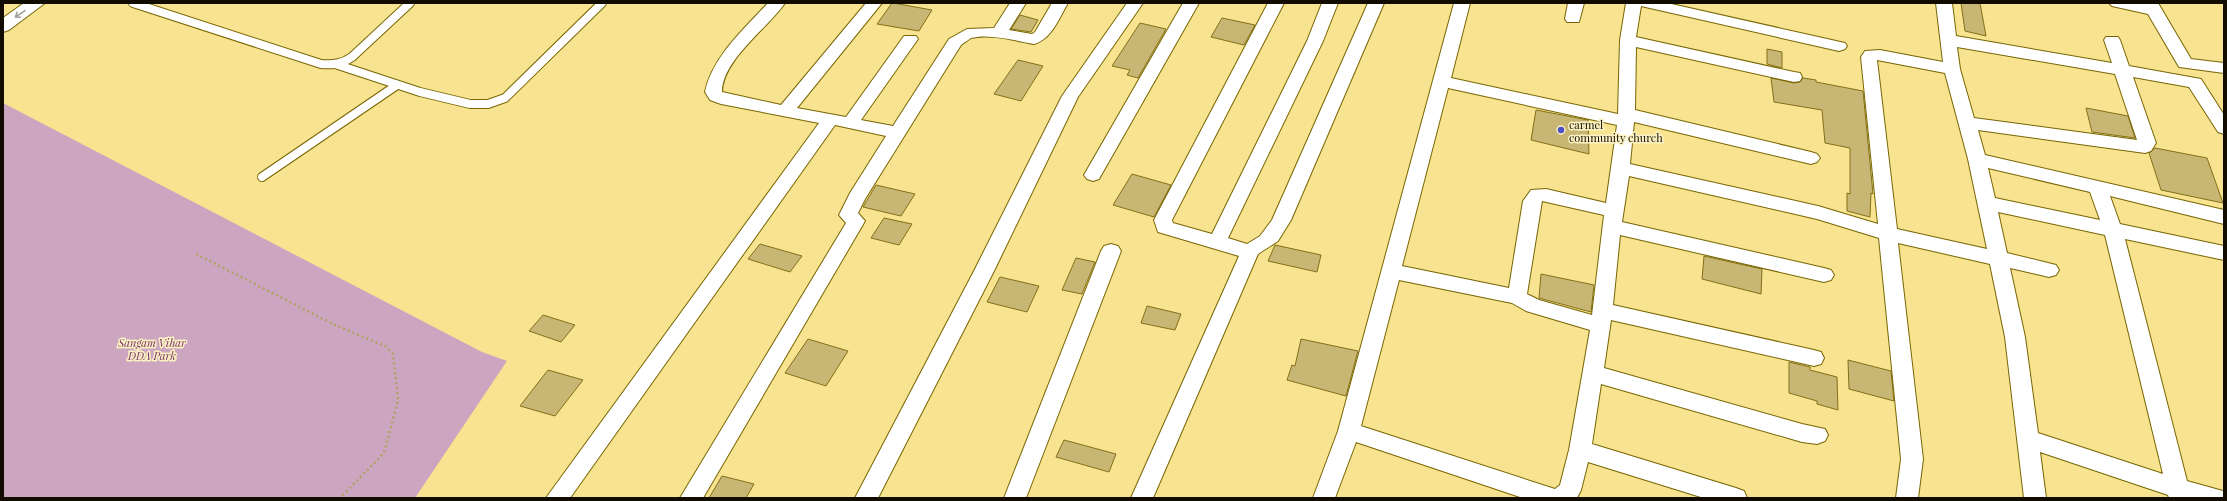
<svg xmlns="http://www.w3.org/2000/svg" width="2227" height="501" font-family="'Playfair Display',serif">
  <style>
    .green { fill: #cca6c1 }
    .building { fill: #c8b774; stroke: #847017 }
    .lines { fill: none; stroke-linecap: round; stroke-linejoin: round }
    .lane-casing { stroke: #786501; stroke-width: 10 }
    .street-casing { stroke: #786501; stroke-width: 2 }
    .primary-casing { stroke: #786501; stroke-width: 2 }
    .path { stroke: #b1a164; stroke-width: 2.5; stroke-dasharray: 2 3; stroke-linecap: butt }
    .lane { stroke: #fff; stroke-width: 8 }
    .street { fill: #fff; fill-rule: evenodd }
    .primary { fill: #fff; fill-rule: evenodd }
    .oneway { stroke: #a09d99 }
    .poi-dot { fill: #4c51c7; stroke: #fcf1c1; stroke-width: 1.5 }
    .labels { text-anchor: middle; dominant-baseline: central; stroke-width: 3; stroke-linejoin: round; paint-order: stroke }
    .poi-label { font-size: 11px; fill: #110b00; stroke: #fcf1c1; text-anchor: start }
    .park-label { font-size: 11px; font-style: italic; fill: #78336a; stroke: #fcf1c1 }
  </style>
  <rect width="100%" height="100%" fill="#f7e390"/>
  <polygon class="green" points="3,103 482,352 507,361 415,498 3,498"/>
  <g class="building">
    <polygon points="892,3 893,3 932,10 919,31 877,24"/>
    <polygon points="1961,3 1980,3 1986,36 1965,31"/>
    <polygon points="1020,15 1038,20 1031,32 1011,29"/>
    <polygon points="1222,18 1255,25 1244,45 1211,37"/>
    <polygon points="1140,23 1166,29 1138,78 1127,75 1130,70 1112,66"/>
    <polygon points="1767,49 1782,52 1782,68 1767,64"/>
    <polygon points="1018,60 1043,66 1021,101 994,94"/>
    <polygon points="1771,78 1794,83 1800,82 1803,78 1816,80 1816,82 1863,91 1873,194 1871,193 1870,217 1847,211 1847,193 1850,194 1850,148 1825,143 1822,110 1774,102"/>
    <polygon points="2086,108 2128,116 2135,138 2092,132"/>
    <polygon points="1536,110 1588,120 1589,154 1531,140"/>
    <polygon points="2155,148 2207,158 2223,203 2161,190 2149,153"/>
    <polygon points="1132,174 1171,185 1154,217 1113,205"/>
    <polygon points="876,185 915,194 901,216 863,207"/>
    <polygon points="884,218 912,224 899,245 871,238"/>
    <polygon points="760,244 802,256 790,272 748,259"/>
    <polygon points="1275,245 1321,255 1317,272 1268,261"/>
    <polygon points="1704,256 1762,269 1761,294 1702,279"/>
    <polygon points="1076,258 1095,262 1082,294 1062,290"/>
    <polygon points="1541,274 1594,285 1591,312 1539,298"/>
    <polygon points="1000,277 1039,286 1027,312 987,302"/>
    <polygon points="1147,306 1181,314 1175,330 1141,323"/>
    <polygon points="543,315 575,325 561,342 529,331"/>
    <polygon points="808,339 848,351 826,386 785,373"/>
    <polygon points="1301,339 1358,351 1346,396 1287,380 1292,365 1295,366"/>
    <polygon points="1848,360 1891,371 1894,401 1849,389"/>
    <polygon points="1789,362 1810,367 1810,370 1837,377 1838,410 1817,404 1817,401 1789,393"/>
    <polygon points="548,370 583,380 555,416 520,406"/>
    <polygon points="1064,440 1116,454 1109,472 1056,457"/>
    <polygon points="722,476 754,484 746,498 709,498"/>
  </g>
  <g class="lines">
    <defs>
      <g id="lane">
        <path d="M133,3L321,64C333,65 342,64 352,57L410,3"/>
        <polyline points="338,65 420,92 470,104 488,104 505,98 602,3"/>
        <polyline points="262,177 397,85"/>
      </g>
      <g id="street">
        <path d="M768,3H785C768,28 722,60 722,92L781,105L866,3H882L797,108L846,117L904,36H916L918,39L861,120L893,126L949,39L967,29L994,28L1010,3H1026L1009,30L1032,34L1035,32L1052,3H1068C1059,18 1052,39 1034,44C1017,41 989,33 971,38C968,40 964,43 961,45L865,199L858,213L865,221L703,498H680L846,223L839,215L850,193L886,136L835,125L570,498H546L819,123L721,104L710,100L705,92C712,57 745,28 768,3Z"/>
        <polygon points="1127,3 1143,3 1078,97 994,271 878,498 855,498 974,271 1062,96"/>
        <polygon points="1183,3 1199,3 1099,179 1093,181 1087,179 1084,175"/>
        <polygon points="1268,3 1284,3 1172,220 1173,223 1212,234 1307,41 1322,3 1338,3 1323,41 1228,238 1247,244 1260,236 1272,220 1368,3 1384,3 1291,220 1278,241 1258,254 1153,498 1131,498 1239,256 1158,232 1154,220"/>
        <path d="M1454,3H1470L1451,78L1618,114L1620,40L1626,3H1667L1845,43L1847,46L1845,49L1839,51L1641,6L1636,37L1794,72L1800,73L1802,77L1800,81L1794,82L1636,47L1635,110L1811,152L1817,154L1820,158L1817,162L1811,164L1634,122L1630,164L1818,206L1878,224L1861,57L1865,51L1880,50L1943,62L1936,3H1952L1956,36L2112,63L2104,40L2106,37H2118L2120,40L2129,66L2201,79L2224,115V134L2218,132L2189,87L2133,77L2156,143L2151,151L2145,153L1978,130L1985,155L2224,210V224L2110,196L2120,224L2224,246V260L2125,239L2187,481L2223,491L2224,498H2169L2168,495L2040,452L2046,498H2024L2005,337L1990,264L1898,243L1923,459L1918,498H1896L1901,459L1879,238L1817,219L1629,176L1622,222L1824,268L1831,270L1834,275L1831,280L1824,282L1620,235L1613,305L1814,350L1821,352L1824,358L1821,364L1814,366L1611,320L1604,368L1802,424L1825,429L1828,435L1825,441L1817,444L1802,442L1601,384L1592,444L1736,488L1744,491L1747,498H1704L1588,462L1581,490L1577,498H1523L1356,442L1335,498H1313L1338,431ZM1957,47L2115,74L2137,140L1974,118L1960,69ZM1877,60L1945,73L1968,159L1987,249L1897,229ZM1448,88L1617,125L1606,203L1546,189L1531,190L1523,201L1509,288L1402,266ZM1988,168L2090,192L2100,220L1995,198ZM1542,201L1604,215L1592,315L1539,300L1527,294ZM1998,212L2105,235L2163,474L2038,433L2025,337L2010,268L2049,277L2056,275L2059,270L2056,265L2007,253ZM1399,280L1512,303L1526,311L1590,330L1569,450L1560,485L1555,489L1361,426Z"/>
        <polygon points="1568,3 1584,3 1579,22 1567,22 1565,19"/>
        <polygon points="2109,3 2158,3 2191,59 2224,63 2224,73 2179,67 2148,14 2112,6"/>
        <polygon points="1111,244 1118,246 1121,251 1026,498 1004,498 1101,251 1104,246"/>
      </g>
      <polygon id="primary" points="24,3 45,3 9,30 3,32 3,18"/>
    </defs>
    <use href="#lane" class="lane-casing"/>
    <use href="#street" class="street-casing"/>
    <use href="#primary" class="primary-casing"/>
    <polyline class="path" points="196,254 337,326 385,346 393,354 398,400 384,453 340,498"/>
    <use href="#lane" class="lane"/>
    <use href="#street" class="street"/>
    <use href="#primary" class="primary"/>
  </g>
  <defs><path id="oneway-shaft" d="M-6 0H5M1.5-3L5.5 0L1.5 3" fill="none" stroke-width="1.6" stroke-linecap="round" stroke-linejoin="round"/></defs>
  <use class="oneway" href="#oneway-shaft" transform="translate(20 14) rotate(146)"/>
  <circle class="poi-dot" cx="1561" cy="130" r="4"/>
  <g class="labels">
    <g class="poi-label">
      <text x="1569" y="124">carmel<tspan x="1569" dy="13">community church</tspan></text>
    </g>
    <g class="park-label">
      <text x="152" y="342">Sangam Vihar<tspan x="152" dy="13">DDA Park</tspan></text>
    </g>
  </g>
  <rect width="2227" height="501" fill="none" stroke="#110b00" stroke-width="8"/>
</svg>
